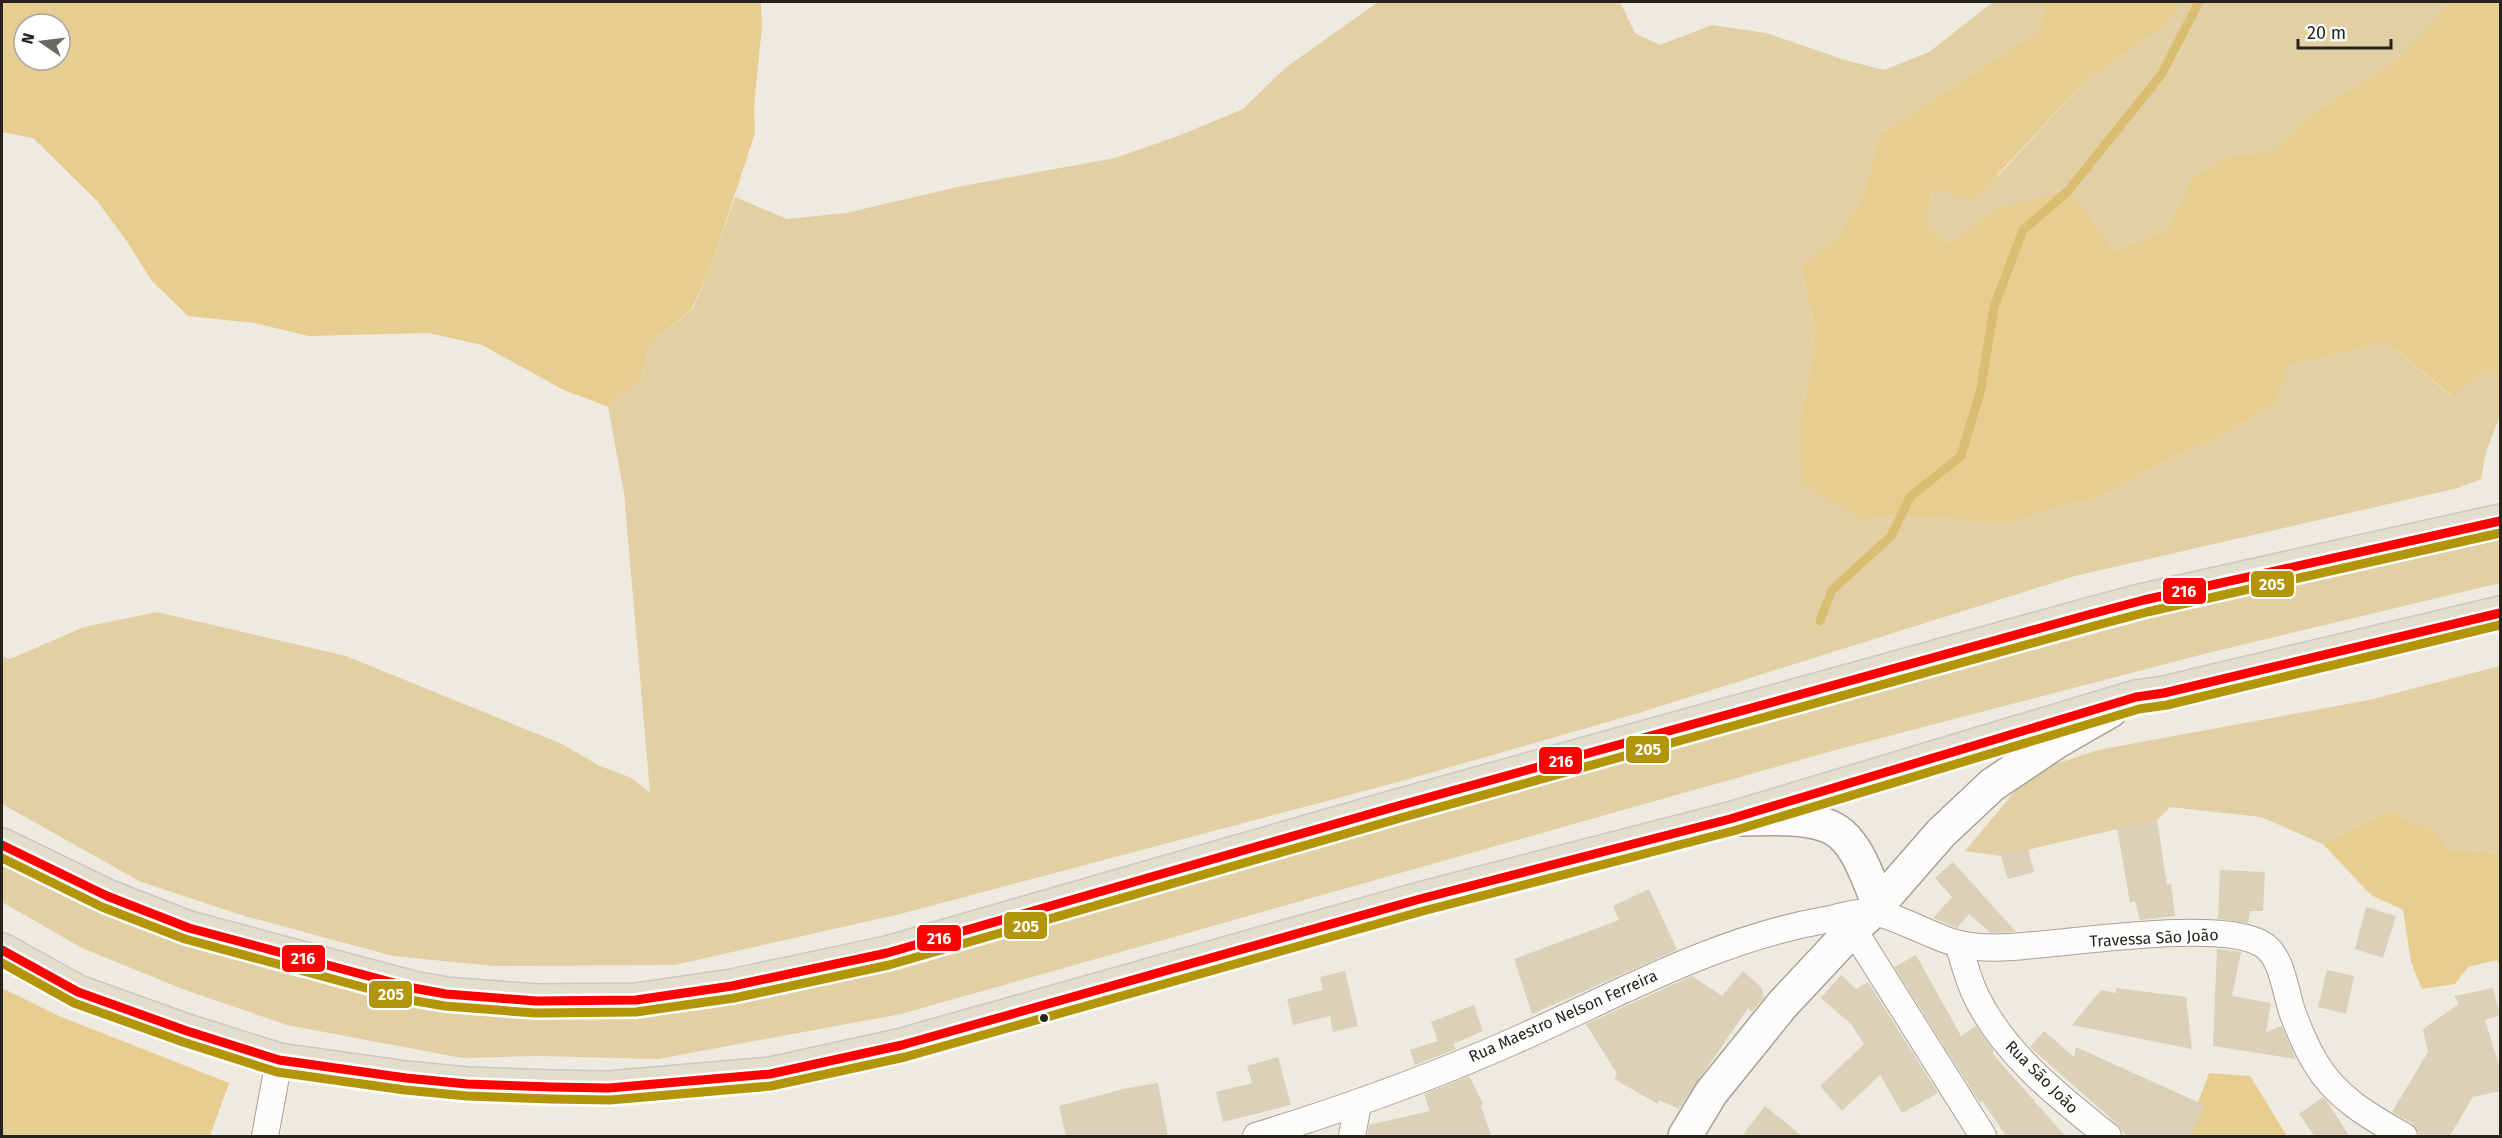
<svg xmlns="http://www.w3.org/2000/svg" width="2502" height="1138" font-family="'Fira Sans',sans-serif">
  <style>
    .green { fill: #e2d0a4 }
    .forest { fill: #e7cd90; fill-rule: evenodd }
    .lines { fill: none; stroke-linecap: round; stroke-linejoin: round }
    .stream { stroke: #dbbd72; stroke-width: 9 }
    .building { fill: #dbd0b8 }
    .minor-casing { stroke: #a6a29a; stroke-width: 28 }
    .secondary-casing { stroke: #a6a29a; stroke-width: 36 }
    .trunk-casing { stroke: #cac8c2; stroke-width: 36 }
    .minor { stroke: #fdfcfa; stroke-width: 26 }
    .secondary { stroke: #fdfcfa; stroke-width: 33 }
    .trunk { stroke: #e2ddcc; stroke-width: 33 }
    .bus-1-casing { stroke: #fff; stroke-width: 14 }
    .bus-2-casing { stroke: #fff; stroke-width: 14 }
    .bus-1 { stroke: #f00; stroke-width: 9 }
    .bus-2 { stroke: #b3950a; stroke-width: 9 }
    .bus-dot { fill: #27231c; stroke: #fff; stroke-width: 2 }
    .labels { text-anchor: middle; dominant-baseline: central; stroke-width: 4.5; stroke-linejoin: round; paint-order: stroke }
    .street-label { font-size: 16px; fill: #27231c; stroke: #fff }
    .line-badge { stroke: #fff; stroke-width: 2 }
    .badge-label { font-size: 16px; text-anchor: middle; font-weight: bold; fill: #fff }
  </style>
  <rect width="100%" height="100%" fill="#efeadf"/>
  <g class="green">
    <polygon points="1378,2 1620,2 1635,33 1660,45 1712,25 1766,33 1845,60 1884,70 1929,52 1993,2 2046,2 2040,30 1880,134 1861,201 1835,239 1801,265 1814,325 1813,356 1799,428 1865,521 1894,515 2010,524 2050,509 2098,498 2161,463 2221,436 2275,403 2287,366 2387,342 2451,396 2487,369 2500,377 2500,416 2486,452 2481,479 2458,488 2075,576 1632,715 1402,781 900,914 675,965 494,966 393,956 248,917 141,882 2,804 2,656 10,659 84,627 157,612 346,656 562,744 600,766 632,778 650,793 624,493 608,407 641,379 650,343 693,309 714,258 735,197 787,219 846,213 962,186 1115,158 1178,136 1243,109 1285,68"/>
    <polygon points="2184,2 2452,2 2393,62 2306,118 2273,150 2227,157 2192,178 2167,230 2114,251 2089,215 1992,210 1950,244 1927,227 1933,187 1998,176 2085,81 2160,29"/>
    <polygon points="2500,523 2500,583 2208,653 1839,749 901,1014 658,1059 539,1056 462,1058 287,1025 185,990 82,948 2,902 2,831 223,948 550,1012 1209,874"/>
    <polygon points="2500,666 2500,853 2450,850 2434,831 2389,811 2323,844 2261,817 2170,807 2157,820 2001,856 1965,851 2031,772 2098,750 2369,700"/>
  </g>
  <g class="forest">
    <path d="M2,2H761L762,26L754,107L755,133L714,258L692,309L650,343L641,379L608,407L562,389L482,345L428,333L309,336L254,323L188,316L152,281L126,240L97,201L33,138L2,132ZM24,24H60V60H24Z"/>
    <polygon points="2046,2 2184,2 2160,29 2085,81 1973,201 1933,187 1927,227 1950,244 1992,210 2068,191 2089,215 2114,251 2167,230 2192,178 2227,157 2273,150 2306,118 2393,62 2452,2 2500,2 2500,377 2487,369 2452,396 2387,342 2288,366 2275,403 2221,436 2161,463 2098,498 2050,509 2010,524 1894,515 1865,521 1802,483 1799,428 1813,356 1814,325 1801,265 1835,239 1861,201 1880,134 2040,30"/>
    <polygon points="2389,811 2434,831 2450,850 2500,853 2500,964 2496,960 2468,967 2455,984 2422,989 2411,962 2403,910 2371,895 2323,844"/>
    <polygon points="2,988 59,1016 229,1083 210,1136 2,1136"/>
    <polygon points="2209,1073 2250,1076 2287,1136 2186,1136"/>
  </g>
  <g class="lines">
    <polyline class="stream" points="1820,621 1832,590 1891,536 1910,497 1961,456 1981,389 1994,307 2023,230 2068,191 2161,75 2199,2"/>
  </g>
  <g class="building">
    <polygon points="2157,820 2167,885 2171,884 2175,916 2140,920 2135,901 2130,903 2117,828"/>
    <polygon points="2028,849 2034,872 2008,879 2001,856"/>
    <polygon points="1953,862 2016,932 1991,933 1969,914 1957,928 1933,918 1952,897 1935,878"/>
    <polygon points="2220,870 2265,872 2263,911 2250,911 2248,923 2218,919"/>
    <polygon points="1649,889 1677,950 1532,1014 1514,959 1619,920 1613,906"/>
    <polygon points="2366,907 2396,916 2383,958 2355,949"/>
    <polygon points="2217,949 2241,952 2232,996 2271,1003 2266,1032 2282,1026 2296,1059 2213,1046"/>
    <polygon points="1916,955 1961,1036 1976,1026 1994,1051 1992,1053 2066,1137 2007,1137 1982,1101 1980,1103 1894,967"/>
    <polygon points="2327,970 2354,976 2346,1014 2318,1007"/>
    <polygon points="1345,971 1358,1026 1333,1032 1330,1016 1293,1025 1287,999 1323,990 1320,977"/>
    <polygon points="1743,971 1761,987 1764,997 1752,1012 1748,1008 1679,1109 1659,1100 1658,1104 1614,1079 1617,1074 1586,1024 1692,976 1722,996"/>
    <polygon points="1841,975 1856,989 1868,982 1938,1093 1902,1113 1880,1075 1842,1111 1820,1086 1864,1044 1851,1024 1821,998"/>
    <polygon points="2116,988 2186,997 2192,1049 2072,1025 2101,990 2116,993"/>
    <polygon points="2493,988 2500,1015 2485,1020 2500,1068 2500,1091 2473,1097 2449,1137 2421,1137 2412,1123 2392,1112 2428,1052 2423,1029 2459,1004 2454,996"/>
    <polygon points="1474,1005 1483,1031 1453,1044 1456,1049 1415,1065 1410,1050 1438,1041 1431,1022"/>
    <polygon points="2044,1031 2074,1057 2076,1047 2204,1105 2190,1137 2127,1137 2117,1124 2030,1047"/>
    <polygon points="1278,1057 1291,1105 1223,1122 1216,1092 1252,1083 1247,1066"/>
    <polygon points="1469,1076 1483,1104 1481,1106 1492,1137 1367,1137 1369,1125 1430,1111 1424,1094"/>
    <polygon points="1158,1083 1168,1137 1066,1137 1059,1106 1127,1088"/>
    <polygon points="2323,1097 2326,1100 2350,1137 2315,1137 2299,1114"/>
    <polygon points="1765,1106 1803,1137 1741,1137"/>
  </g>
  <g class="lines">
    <defs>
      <g id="minor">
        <polyline points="1853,929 1983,1136"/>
        <path d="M1958,944C1964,961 1968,980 1976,996C2004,1054 2059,1097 2108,1136"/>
        <polyline points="265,1136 279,1060"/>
        <path d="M1256,1136C1344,1109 1430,1078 1514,1041C1617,995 1713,940 1825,920C1840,917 1855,912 1870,912C1886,911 1935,938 1956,943C1981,950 2009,948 2034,945C2084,941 2223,920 2262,944C2283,956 2285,993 2293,1014C2299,1030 2306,1047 2315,1062C2335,1097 2370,1117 2404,1136"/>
        <polyline points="1352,1136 1358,1104"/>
      </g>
      <g id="secondary">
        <path d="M1740,819C1768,819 1819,814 1841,834C1860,850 1869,882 1879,904"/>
        <polyline points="1685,1136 1711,1093 1782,1005 1853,929 1873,911 1941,833 1992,785 2056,742 2110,711"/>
      </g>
      <g id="trunk">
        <polyline points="2,845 107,896 189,928 413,988 446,994 536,1001 636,1000 732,986 887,953 1401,805 2091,614 2144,600 2500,521"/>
        <polyline points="2,950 78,992 187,1031 279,1060 406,1078 467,1084 551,1087 609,1088 770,1074 902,1045 1420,899 1730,819 2136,697 2164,693 2500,613"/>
      </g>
    </defs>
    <use href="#minor" class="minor-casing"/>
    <use href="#secondary" class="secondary-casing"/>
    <use href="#trunk" class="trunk-casing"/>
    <use href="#minor" class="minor"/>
    <use href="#secondary" class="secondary"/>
    <use href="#trunk" class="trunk"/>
    <defs>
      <g id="bus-1">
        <polyline points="2,845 107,896 189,928 413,988 446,994 536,1001 636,1000 732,986 887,953 1401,805 2091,614 2144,600 2500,521"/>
        <polyline points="2,950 78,992 187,1031 279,1060 406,1078 467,1084 551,1087 609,1088 770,1074 902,1045 1420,899 1730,819 2136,697 2164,693 2500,613"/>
      </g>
      <g id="bus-2">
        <polyline points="2,858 102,907 185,939 410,1000 445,1006 535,1013 636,1012 734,998 889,965 1404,817 2094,626 2147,612 2500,533"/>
        <polyline points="2,963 74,1003 183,1042 277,1072 405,1090 467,1096 551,1099 610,1100 771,1086 905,1057 1423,911 1733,831 2139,709 2167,705 2500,625"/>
      </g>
    </defs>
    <use href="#bus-1" class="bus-1-casing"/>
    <use href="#bus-2" class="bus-2-casing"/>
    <use href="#bus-1" class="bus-1"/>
    <use href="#bus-2" class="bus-2"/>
  </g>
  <circle class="bus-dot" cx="1044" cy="1018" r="5"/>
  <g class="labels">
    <g class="street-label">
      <text transform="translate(2154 938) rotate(-3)">Travessa São João</text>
      <text transform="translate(1563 1016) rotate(-24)">Rua Maestro Nelson Ferreira</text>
      <text transform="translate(2042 1077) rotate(45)">Rua São João</text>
    </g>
  </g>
  <g class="line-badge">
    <rect x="2250" y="570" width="45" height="28" rx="6" fill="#b3950a"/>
    <rect x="2162" y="577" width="45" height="28" rx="6" fill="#f00"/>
    <rect x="1625" y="735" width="45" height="29" rx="6" fill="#b3950a"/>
    <rect x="1538" y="746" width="45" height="29" rx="6" fill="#f00"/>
    <rect x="1003" y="911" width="45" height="29" rx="6" fill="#b3950a"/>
    <rect x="916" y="924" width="46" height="28" rx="6" fill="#f00"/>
    <rect x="281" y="944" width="45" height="29" rx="6" fill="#f00"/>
    <rect x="368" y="980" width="45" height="29" rx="6" fill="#b3950a"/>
  </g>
  <g class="badge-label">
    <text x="2272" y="590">205</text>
    <text x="2184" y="597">216</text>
    <text x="1648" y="755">205</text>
    <text x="1561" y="767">216</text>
    <text x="1026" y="932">205</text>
    <text x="939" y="944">216</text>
    <text x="303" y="964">216</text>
    <text x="391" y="1000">205</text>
  </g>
  <rect width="2502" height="1138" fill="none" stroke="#27231c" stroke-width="6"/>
  <g transform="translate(42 42) rotate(284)"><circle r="28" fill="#ffffff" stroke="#a9a7a4" stroke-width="1.5"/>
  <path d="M0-4.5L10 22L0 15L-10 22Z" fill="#6d6960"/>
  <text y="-9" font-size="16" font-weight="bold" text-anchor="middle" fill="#27231c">N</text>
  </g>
  <path d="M2298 39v9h93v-9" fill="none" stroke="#27231c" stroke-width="3"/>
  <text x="2307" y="39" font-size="18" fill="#27231c" stroke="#ffffff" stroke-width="4.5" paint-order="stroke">20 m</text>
</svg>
